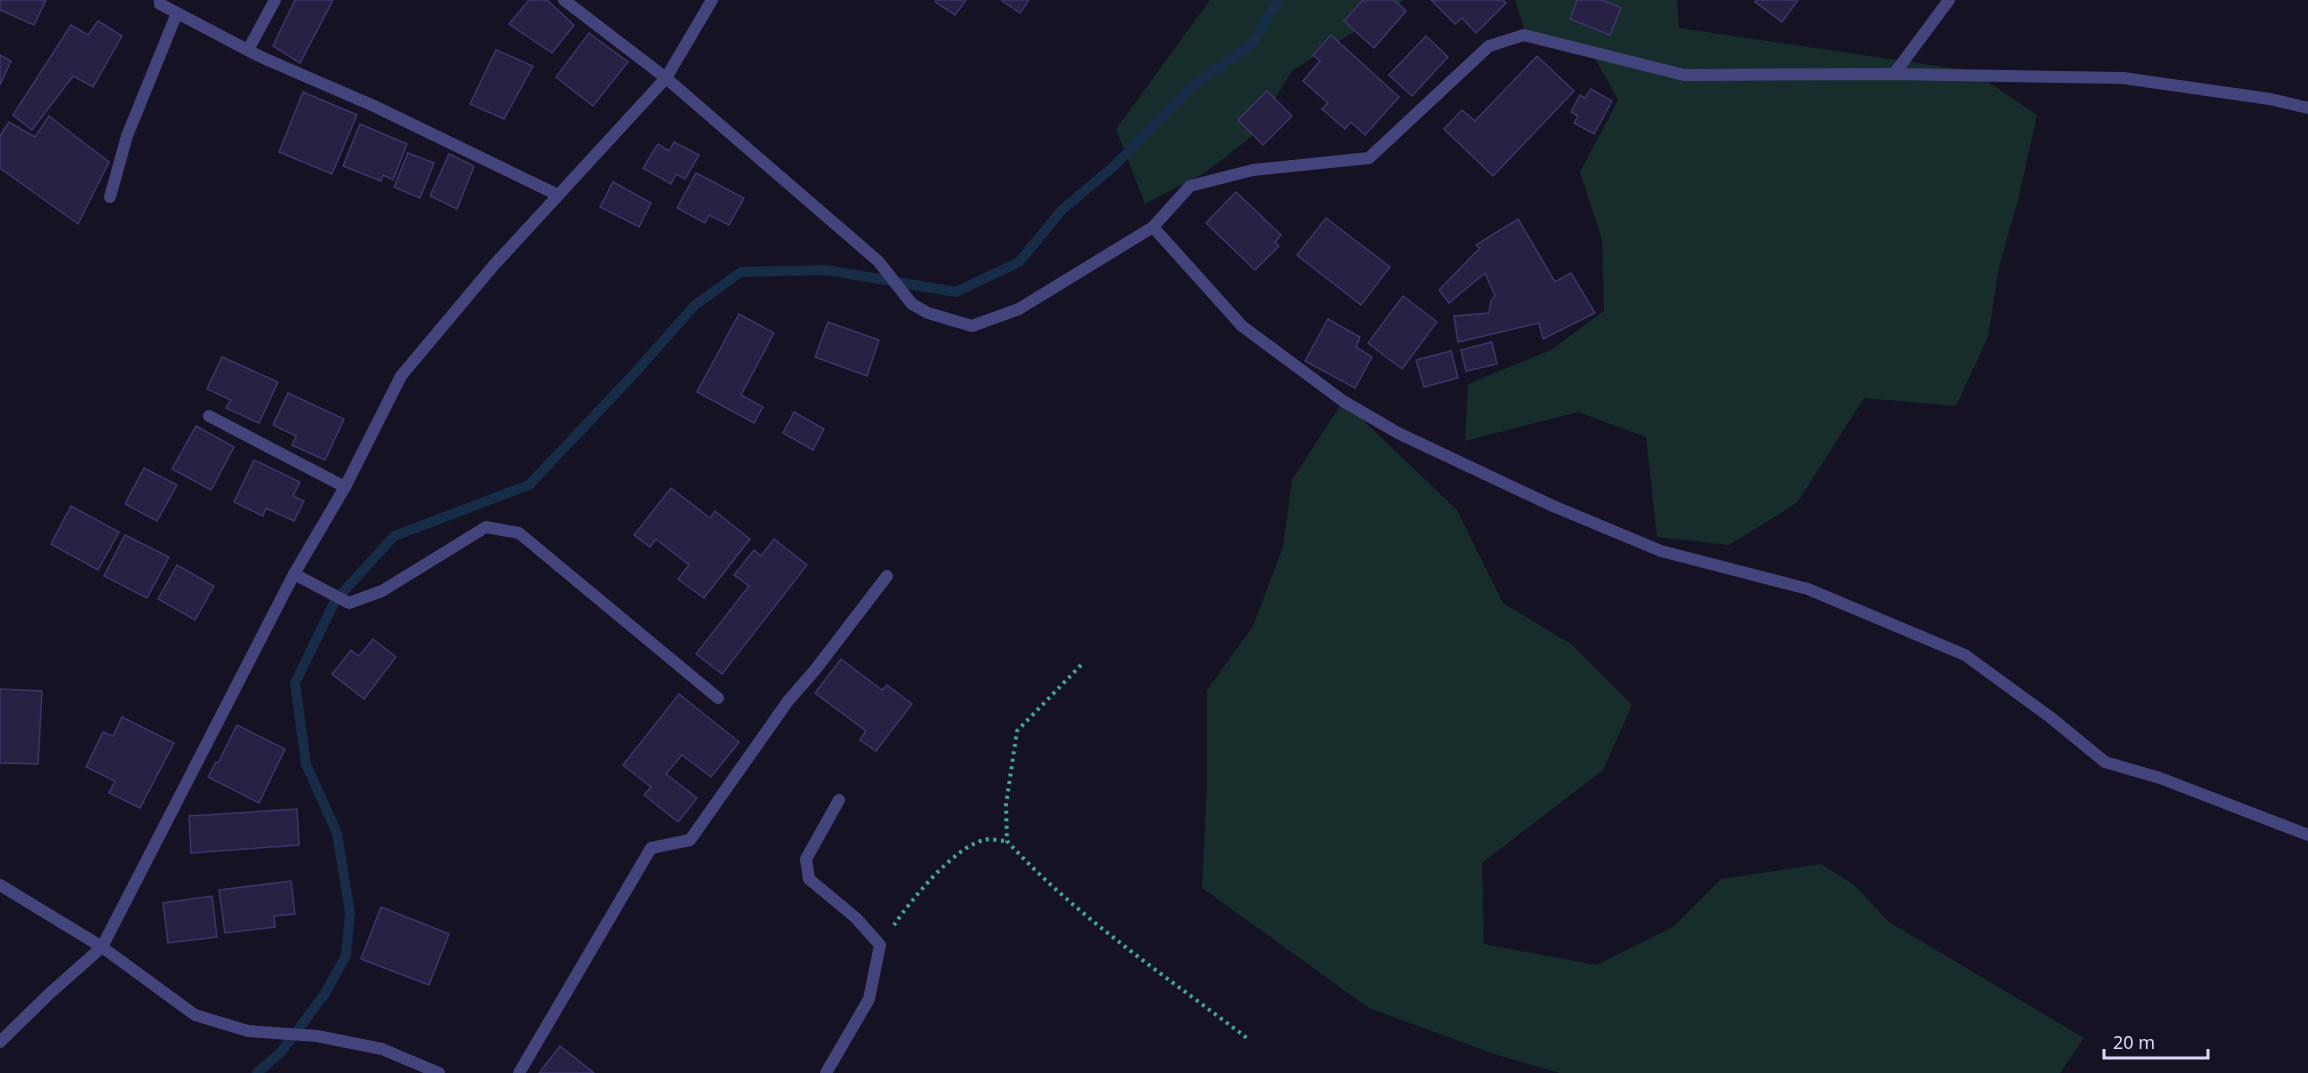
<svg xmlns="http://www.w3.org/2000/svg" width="2308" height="1073" font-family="'Noto Sans',sans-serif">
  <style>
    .green { fill: #162d2b }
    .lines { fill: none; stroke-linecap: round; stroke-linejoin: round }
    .stream { stroke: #172c47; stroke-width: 10 }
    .building { fill: #262142; stroke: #3e366b; stroke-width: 1.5 }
    .path { stroke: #40a79d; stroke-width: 4; stroke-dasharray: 3 4.5; stroke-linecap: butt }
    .service { stroke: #44447c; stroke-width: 12 }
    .minor { stroke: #44447c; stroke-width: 12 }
    .tertiary { stroke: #44447c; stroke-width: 12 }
  </style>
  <rect width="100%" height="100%" fill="#141223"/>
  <g class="green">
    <polygon points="1210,0 1404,0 1292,71 1251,137 1206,172 1145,204 1116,129"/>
    <polygon points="1515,0 1677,0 1679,28 1972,71 2037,115 2019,196 1999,267 1988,337 1956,406 1864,398 1797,503 1729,545 1657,537 1646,437 1578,412 1465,441 1468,384 1551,350 1604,311 1602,240 1580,172 1618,100 1592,53 1524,29"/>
    <polygon points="1343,401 1457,510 1503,603 1571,644 1632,705 1603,770 1482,863 1484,944 1596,965 1673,927 1721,879 1821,864 1854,885 1889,922 2084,1038 2060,1073 1560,1073 1497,1055 1369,1008 1202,888 1207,783 1207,690 1253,626 1283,547 1292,480"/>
  </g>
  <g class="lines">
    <polyline class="stream" points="257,1073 281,1052 324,995 346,956 350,913 337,833 306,764 295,683 335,601 394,536 529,485 632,376 695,305 741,272 826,270 956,292 1019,262 1062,210 1115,165 1195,84 1252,44 1278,0"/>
  </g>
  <g class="building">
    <polygon points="0,0 46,0 34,25 0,10"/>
    <polygon points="295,0 333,0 300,63 273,46"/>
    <polygon points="529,0 547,0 574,25 552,53 509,24"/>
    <polygon points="937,0 966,0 955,15 935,2"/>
    <polygon points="1001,0 1029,0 1020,13"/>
    <polygon points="1363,0 1394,0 1406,11 1374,48 1344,21"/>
    <polygon points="1431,0 1503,0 1506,3 1476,33 1462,18 1455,24"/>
    <polygon points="1577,0 1602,0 1621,8 1610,35 1570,19"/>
    <polygon points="1756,0 1798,0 1782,22 1755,2"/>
    <polygon points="98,21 122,36 93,87 73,76 32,130 13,115 71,25 88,35"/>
    <polygon points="589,33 628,62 593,106 556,77"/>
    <polygon points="1331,35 1399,97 1365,135 1351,122 1345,129 1322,109 1328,103 1303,81 1320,61 1313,55"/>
    <polygon points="1426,36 1448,57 1412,96 1389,75"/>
    <polygon points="496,50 533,66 504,119 470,104"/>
    <polygon points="0,55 11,61 0,85"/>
    <polygon points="1537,56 1574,91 1493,176 1444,129 1462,110 1475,121"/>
    <polygon points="1591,89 1612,101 1594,134 1574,123 1578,116 1571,112 1580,95 1585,98"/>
    <polygon points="1267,91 1292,116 1263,145 1238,120"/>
    <polygon points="303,92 357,115 332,174 279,152"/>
    <polygon points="49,116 109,162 78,224 0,168 0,136 9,122 35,137"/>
    <polygon points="360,124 407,144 393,180 383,175 381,181 343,166"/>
    <polygon points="674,142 699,155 685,179 676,174 671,184 643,168 658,144 669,151"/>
    <polygon points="408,153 434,163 420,198 394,187"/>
    <polygon points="449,154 474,166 457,209 430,196"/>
    <polygon points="696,173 744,198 729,225 709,215 705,223 677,208"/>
    <polygon points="613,182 651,203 639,227 600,207"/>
    <polygon points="1236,192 1281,235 1275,242 1279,246 1255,270 1206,223"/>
    <polygon points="1326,218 1390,267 1361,305 1297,255"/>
    <polygon points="1518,219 1555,282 1571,273 1595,313 1543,339 1539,323 1458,342 1454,316 1489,313 1491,301 1495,296 1485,273 1449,303 1439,290 1480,248 1476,245"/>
    <polygon points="1403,296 1437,322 1402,369 1368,343"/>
    <polygon points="739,314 774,333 741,395 763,407 754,423 697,392"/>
    <polygon points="1328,319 1360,337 1356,347 1372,357 1355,388 1305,361"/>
    <polygon points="828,322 879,340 867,376 815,357"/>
    <polygon points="1492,342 1497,364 1466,371 1461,350"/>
    <polygon points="1451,351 1458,378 1424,387 1416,360"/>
    <polygon points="222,357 278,382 259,423 226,408 231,400 207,389"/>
    <polygon points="288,393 344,419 325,460 292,445 296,436 273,425"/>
    <polygon points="794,412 824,429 813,450 783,433"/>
    <polygon points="196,426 234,447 211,490 172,469"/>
    <polygon points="254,460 300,482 293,496 304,501 294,521 266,508 263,516 234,502"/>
    <polygon points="144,468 177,485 157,521 125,504"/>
    <polygon points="671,488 710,518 715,511 750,539 704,598 678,579 689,565 656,539 650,547 634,535"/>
    <polygon points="71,506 119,532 98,570 51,544"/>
    <polygon points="125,535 169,557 147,598 104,576"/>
    <polygon points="774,539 807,565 722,674 696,654 749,586 734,575 754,550 761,556"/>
    <polygon points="177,565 214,586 195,620 158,599"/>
    <polygon points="373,639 396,657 364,699 332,674 351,650 359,656"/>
    <polygon points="841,659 882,690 887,685 912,704 876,751 860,740 866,731 815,693"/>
    <polygon points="0,689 42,691 38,764 0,763"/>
    <polygon points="679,694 739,742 711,777 682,755 666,774 697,798 678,822 644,795 651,787 623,765"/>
    <polygon points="122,717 174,743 140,808 109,793 115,781 86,767 103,732 113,736"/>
    <polygon points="237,725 285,749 259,803 208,777 216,762 218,763"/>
    <polygon points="297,809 299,845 191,853 189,816"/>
    <polygon points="291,881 295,914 274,916 275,927 225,933 219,890"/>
    <polygon points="212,896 217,937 168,943 163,903"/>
    <polygon points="381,907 449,934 429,985 361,959"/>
    <polygon points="560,1046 594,1073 539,1073"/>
  </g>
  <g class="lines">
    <g class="path">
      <path d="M1081,665L1017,731L1006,805L1007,841C1074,915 1167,977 1247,1038"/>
      <path d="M894,925C911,900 954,847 984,840C990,838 1000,841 1007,841"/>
    </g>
    <g class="service">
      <polyline points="160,0 160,4 261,57 374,106 558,195"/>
      <polyline points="248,50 275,0"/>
      <polyline points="1894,74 1949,0"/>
      <polyline points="110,197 127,136 177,13"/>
    </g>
    <g class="minor">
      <polyline points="564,0 666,78 878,261 912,304 928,313 972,326 1019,309 1153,227 1190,186 1253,170 1369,158 1489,46 1524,35 1684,75 1894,74 2123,78 2270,99 2308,108"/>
      <polyline points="1153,227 1242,326 1343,401 1398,433 1553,506 1661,551 1808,589 1965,655 2050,717 2105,762 2160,778 2308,835"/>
      <polyline points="209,416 345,487"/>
      <polyline points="294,574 349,603 382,591 486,527 519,533 718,698"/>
      <polyline points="0,1042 49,994 102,947 294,574 345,487 401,376 494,265 666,78 712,0"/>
      <polyline points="519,1073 651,848 690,840 788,701 815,670 887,576"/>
      <polyline points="826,1073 869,999 880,945 856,918 809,879 806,859 839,800"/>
    </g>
    <polyline class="tertiary" points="0,885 102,947 195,1015 248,1031 317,1036 382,1049 439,1073"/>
  </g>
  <path d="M2104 1049v9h104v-9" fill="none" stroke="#dcdafa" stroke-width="3"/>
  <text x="2113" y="1049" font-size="18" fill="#dcdafa" stroke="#141223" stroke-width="4.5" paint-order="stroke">20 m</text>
</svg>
